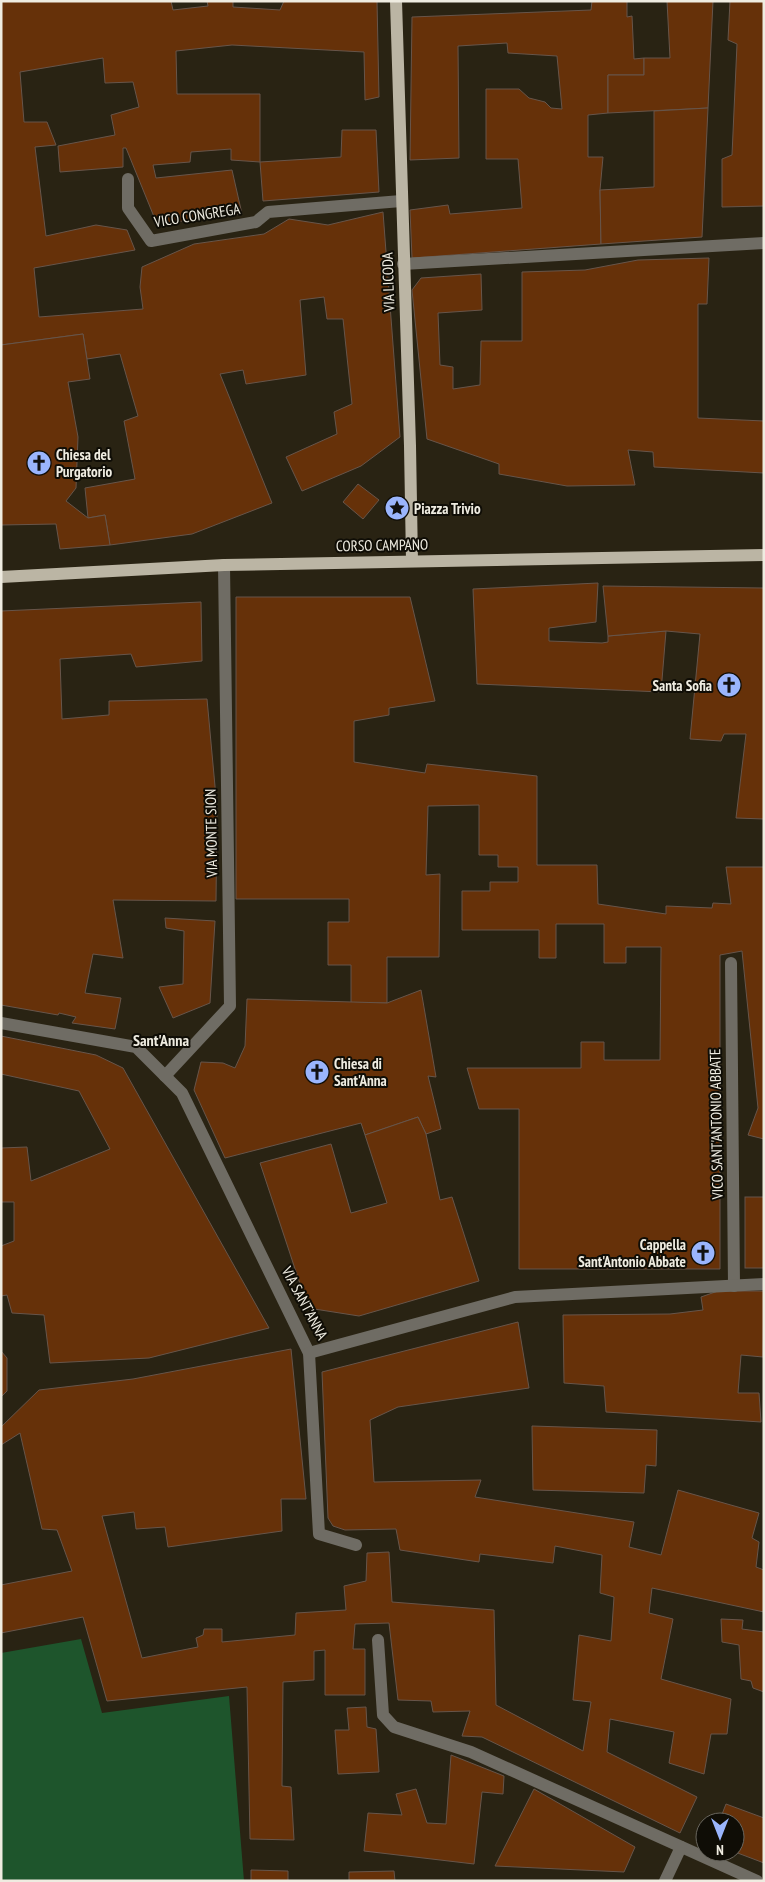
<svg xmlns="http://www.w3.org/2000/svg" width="765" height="1882" font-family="'PT Sans Narrow',sans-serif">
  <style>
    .green { fill: #1e552c }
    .building { fill: #663109; stroke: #67554a }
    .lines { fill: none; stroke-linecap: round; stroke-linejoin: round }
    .minor { stroke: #6f6c64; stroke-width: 12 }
    .major { stroke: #bbb5a4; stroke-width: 12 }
    .labels { text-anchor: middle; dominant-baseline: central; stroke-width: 4; stroke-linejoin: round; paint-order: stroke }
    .street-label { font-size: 15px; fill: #efece1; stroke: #0f0d06 }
    .poi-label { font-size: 15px; font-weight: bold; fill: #efece1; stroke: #0f0d06; text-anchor: start }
    .neighbourhood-label { font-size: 16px; font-weight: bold; fill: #efece1; stroke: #0f0d06 }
  </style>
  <rect width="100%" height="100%" fill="#292313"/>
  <polygon class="green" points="81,1639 102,1713 229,1696 244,1881 1,1881 1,1653"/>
  <g class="building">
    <polygon points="1,1 171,1 173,10 208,6 207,1 233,1 233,7 280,10 284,1 377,1 379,97 365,100 364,52 232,45 176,51 177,94 260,94 260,162 231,160 231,149 191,152 190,162 153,165 156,178 232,170 242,214 157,224 126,148 123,148 123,167 60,172 58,146 115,135 111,115 139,107 133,82 105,83 103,58 20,72 24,122 47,122 56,145 35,147 46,236 96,225 127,230 135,250 34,268 39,317 143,309 140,287 142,267 194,244 264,234 289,219 328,225 383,212 400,437 361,466 302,491 286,457 337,434 334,412 352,404 343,319 327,319 324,297 300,300 306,375 246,384 243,370 220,374 272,503 192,534 110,545 105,515 88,518 85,488 135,479 124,421 138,416 120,354 87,359 83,334 1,345"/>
    <polygon points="592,1 627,1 627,17 632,16 634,59 644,58 644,75 608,75 608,113 588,115 588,157 603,157 600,190 601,244 412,258 410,210 448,205 450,214 522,208 518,159 486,159 486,89 519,89 529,98 545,102 551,108 562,109 557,56 508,53 507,43 458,46 459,158 410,160 412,17 591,10"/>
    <polygon points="667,1 713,1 708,108 608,113 608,75 644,75 644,58 670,58"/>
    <polygon points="730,1 764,1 764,206 722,207 722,159 732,155 737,44 728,40"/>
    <polygon points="708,108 702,237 601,244 600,190 654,187 654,111"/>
    <polygon points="342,130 376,130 379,192 263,201 260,162 341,157"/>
    <polygon points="709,258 707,304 698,304 698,418 764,421 764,473 654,467 653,452 628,450 635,485 567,486 499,474 499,464 427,439 412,290 421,278 481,274 482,310 438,313 440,365 453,367 453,389 480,385 481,341 522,341 522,272 585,270 638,260"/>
    <polygon points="83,334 90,379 68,382 78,437 76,488 66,501 88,518 105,515 110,545 60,549 56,524 1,525 1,345"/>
    <polygon points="358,484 379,500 363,519 343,502"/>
    <polygon points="598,583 596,622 549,628 549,641 602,643 608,642 608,636 666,631 661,692 477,684 473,589"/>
    <polygon points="603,586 764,588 764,819 736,818 746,734 724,734 721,741 690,739 700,634 666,631 608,636"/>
    <polygon points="236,597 410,597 435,701 389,708 389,715 354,721 354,762 425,773 427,764 537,776 537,865 597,865 598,904 666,914 666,906 712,908 713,903 731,904 726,867 764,867 764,1139 748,1135 758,1108 742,951 720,955 720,1269 519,1269 519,1109 479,1109 467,1068 581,1068 581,1042 604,1042 604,1060 660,1060 661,947 626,947 626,963 604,963 604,924 556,924 556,958 539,958 539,930 462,930 462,891 490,891 490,882 518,882 518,867 498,867 498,855 479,855 479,805 428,806 426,875 440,874 439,957 387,957 387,1003 351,1003 351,965 328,965 328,922 349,922 349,899 236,899"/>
    <polygon points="201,602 202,661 136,667 131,654 60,659 62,719 109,715 109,701 207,699 217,808 216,901 113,900 123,958 93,954 85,993 121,998 115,1029 72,1023 76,1017 59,1013 58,1015 1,1005 1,611"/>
    <polygon points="165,918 215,921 210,1003 173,1018 159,987 183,984 184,931 166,928"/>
    <polygon points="421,990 436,1077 428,1076 441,1129 426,1134 418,1117 365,1135 361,1123 225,1158 194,1090 201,1062 223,1063 235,1068 245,1046 247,999 387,1003"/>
    <polygon points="1,1036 96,1055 123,1068 269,1328 149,1358 50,1363 44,1315 12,1313 7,1295 1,1296 1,1246 14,1241 14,1202 1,1202 1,1148 27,1147 31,1181 110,1149 79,1091 1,1074"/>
    <polygon points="418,1117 426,1134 440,1200 452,1197 479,1281 359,1316 308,1308 260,1163 331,1144 351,1213 387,1203 365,1135"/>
    <rect x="745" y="1197" width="19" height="71"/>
    <polygon points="718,1291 764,1291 763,1357 741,1355 738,1393 759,1393 761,1422 606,1412 604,1386 564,1383 563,1315 670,1314 703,1310 701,1297"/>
    <polygon points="518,1322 529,1388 398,1407 370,1420 374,1482 481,1480 475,1497 634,1522 629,1547 661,1555 678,1490 759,1513 752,1538 759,1542 756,1567 764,1570 764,1612 652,1588 649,1613 673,1619 661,1679 731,1699 727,1734 711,1734 704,1774 669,1763 674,1732 610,1719 607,1752 697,1797 680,1833 482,1737 462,1736 470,1711 433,1712 431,1701 398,1700 389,1623 355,1624 353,1649 365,1649 365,1695 325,1695 325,1650 314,1651 314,1680 283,1682 282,1786 291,1787 294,1840 250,1839 247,1687 107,1701 83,1617 1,1633 1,1585 72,1571 57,1530 42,1529 20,1433 1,1445 1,1427 39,1390 133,1379 291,1349 306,1499 281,1499 282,1531 168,1547 165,1527 136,1529 134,1512 102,1516 142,1658 198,1647 196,1638 203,1635 204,1629 222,1629 222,1642 295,1635 296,1613 346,1610 344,1586 366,1581 367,1553 389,1552 392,1602 494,1610 496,1705 583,1751 591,1702 573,1700 579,1635 611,1641 614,1597 600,1593 602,1555 555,1546 553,1563 480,1554 479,1562 400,1550 396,1529 345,1530 333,1526 328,1518 322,1372"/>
    <polygon points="1,1351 7,1358 7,1391 1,1397"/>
    <polygon points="532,1426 657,1430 656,1466 646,1465 644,1493 533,1490"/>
    <polygon points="721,1619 743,1620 742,1629 764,1632 764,1692 753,1688 751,1681 741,1679 739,1645 722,1642"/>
    <polygon points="366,1707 367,1727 376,1729 379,1772 338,1774 335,1730 349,1730 347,1708"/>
    <polygon points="451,1755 504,1776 503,1794 482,1792 474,1864 364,1851 368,1813 402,1815 396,1794 416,1789 427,1823 446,1824"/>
    <polygon points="534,1789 635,1847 624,1872 495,1866"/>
    <polygon points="726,1804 764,1818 764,1863 735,1852 735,1822 719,1822"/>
    <polygon points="251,1870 288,1871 288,1881 251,1881"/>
    <polygon points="394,1871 395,1881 349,1881 349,1872"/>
  </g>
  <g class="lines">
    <g class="minor">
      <polyline points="128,179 128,208 151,241 256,222 268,212 401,201"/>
      <polyline points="403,264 764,243"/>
      <polyline points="731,963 734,1286"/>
      <polyline points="1,1023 136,1047 182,1093 309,1353 319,1534 356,1545"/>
      <polyline points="165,1076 230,1006 224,565"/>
      <polyline points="309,1353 515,1297 764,1284"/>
      <polyline points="378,1640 383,1715 394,1727 471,1752 757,1881"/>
      <polyline points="665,1881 681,1847"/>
    </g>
    <g class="major">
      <polyline points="396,1 410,446 412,561"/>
      <polyline points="1,577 224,565 764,555"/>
    </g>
  </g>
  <defs>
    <symbol id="church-disc" viewBox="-11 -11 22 22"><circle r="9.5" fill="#9ab5fd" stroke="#0f0d06"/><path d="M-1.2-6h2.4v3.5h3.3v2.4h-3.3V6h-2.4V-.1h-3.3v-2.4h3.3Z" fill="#111"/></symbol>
    <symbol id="sight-disc" viewBox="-11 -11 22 22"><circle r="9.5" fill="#9ab5fd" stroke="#0f0d06"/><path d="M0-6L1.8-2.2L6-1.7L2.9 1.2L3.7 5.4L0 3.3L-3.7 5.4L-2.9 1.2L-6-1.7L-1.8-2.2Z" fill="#111"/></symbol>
  </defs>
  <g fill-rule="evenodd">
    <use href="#church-disc" x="25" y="449" width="28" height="28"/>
    <use href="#sight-disc" x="383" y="494" width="28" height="28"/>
    <use href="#church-disc" x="715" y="671" width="28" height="28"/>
    <use href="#church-disc" x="303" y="1058" width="28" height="28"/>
    <use href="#church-disc" x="689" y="1239" width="28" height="28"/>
  </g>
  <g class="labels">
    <g class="street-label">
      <text transform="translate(197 215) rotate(-9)">VICO CONGREGA</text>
      <text transform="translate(388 282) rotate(-92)">VIA LICODA</text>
      <text transform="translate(382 545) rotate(-1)">CORSO CAMPANO</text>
      <text transform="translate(211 833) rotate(-91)">VIA MONTE SION</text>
      <text transform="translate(716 1124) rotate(-91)">VICO SANT'ANTONIO ABBATE</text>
      <text transform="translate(305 1303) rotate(62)">VIA SANT'ANNA</text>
    </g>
    <g class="poi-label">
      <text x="56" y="454">Chiesa del<tspan x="56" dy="17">Purgatorio</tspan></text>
      <text x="414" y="508">Piazza Trivio</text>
      <text x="712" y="685" text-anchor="end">Santa Sofia</text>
      <text x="334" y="1063">Chiesa di<tspan x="334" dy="17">Sant'Anna</tspan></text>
      <text x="686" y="1244" text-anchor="end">Cappella<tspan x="686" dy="17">Sant'Antonio Abbate</tspan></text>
    </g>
    <g class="neighbourhood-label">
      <text x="161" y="1040">Sant'Anna</text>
    </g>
  </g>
  <rect width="765" height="1882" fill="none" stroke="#efece1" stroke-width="5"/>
  <g transform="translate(720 1837) rotate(180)"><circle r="24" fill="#0f0d06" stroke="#69665e"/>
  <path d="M0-4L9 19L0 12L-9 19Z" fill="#9ab5fd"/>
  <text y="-8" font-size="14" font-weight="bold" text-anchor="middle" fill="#efece1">N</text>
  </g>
</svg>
